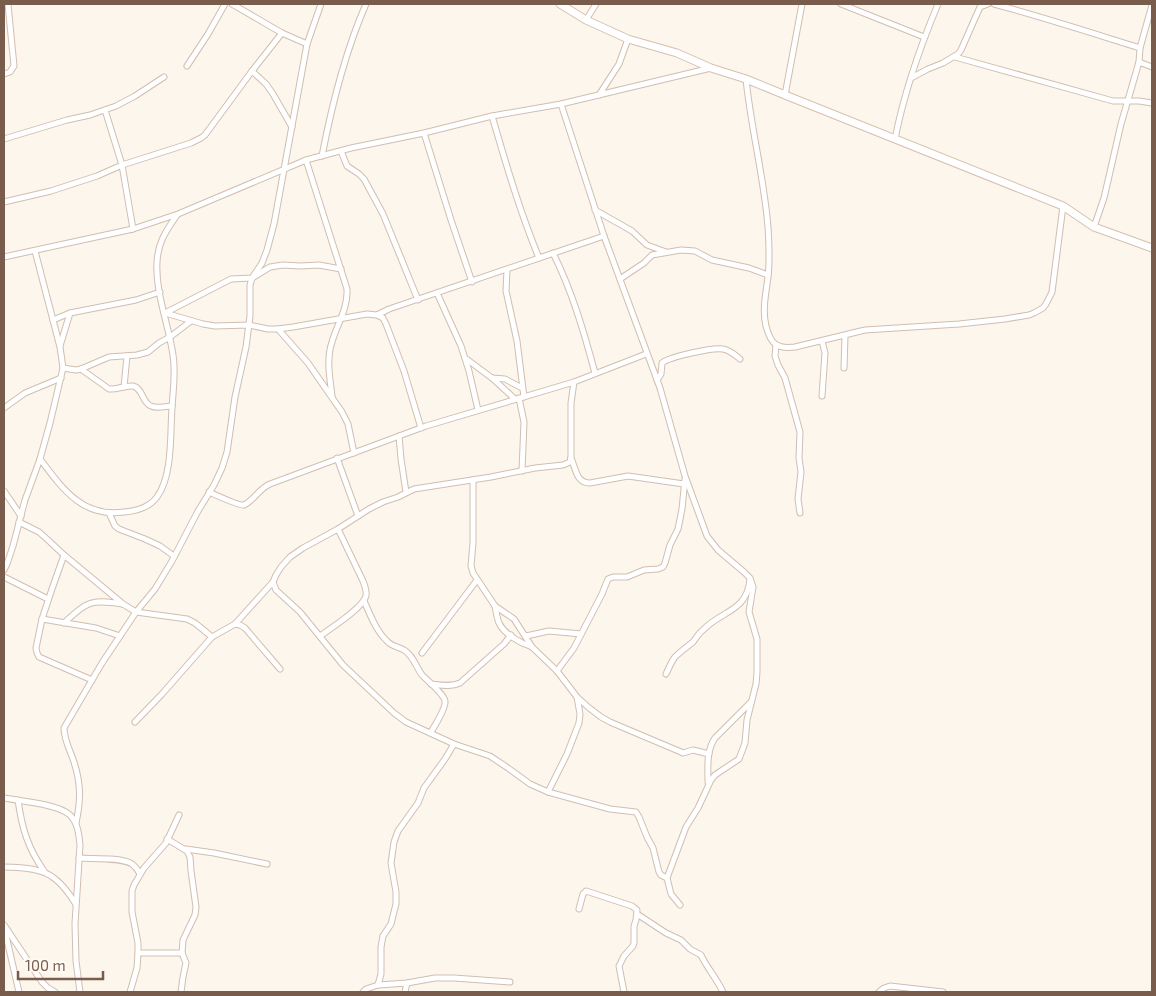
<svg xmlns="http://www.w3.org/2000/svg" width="1156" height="996" font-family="'Exo 2',sans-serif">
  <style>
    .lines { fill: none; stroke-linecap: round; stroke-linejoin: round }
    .minor-casing { stroke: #d1beb0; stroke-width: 7 }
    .secondary-casing { stroke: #d6c0b0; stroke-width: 9 }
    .minor { stroke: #fff; stroke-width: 5 }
    .secondary { stroke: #fff; stroke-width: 7 }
  </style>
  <rect width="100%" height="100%" fill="#fdf6ec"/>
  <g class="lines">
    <defs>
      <g id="minor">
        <polyline points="232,4 282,33 307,44"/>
        <polyline points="841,4 924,37"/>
        <path d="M994,4C1043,17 1092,33 1140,48"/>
        <polyline points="586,20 596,4"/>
        <polyline points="955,57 1113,101 1139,101 1152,103"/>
        <polyline points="1139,62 1152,67"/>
        <polyline points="187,66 208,34 225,4"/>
        <polyline points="252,71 266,84 273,94 292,127"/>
        <polyline points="4,74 10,72 14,66 8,4"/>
        <polyline points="911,78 928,69 943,63 958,54 961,50 980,7 988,4"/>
        <path d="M746,79C751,129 764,177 768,227C769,243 770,260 768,277C766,293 762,310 766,326C771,345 777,349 795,347L865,330L959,324L1005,319L1029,315L1034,313L1043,308L1046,304L1052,292L1063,206"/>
        <polyline points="599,95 619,64 628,39"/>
        <polyline points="785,95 802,4"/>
        <polyline points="561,104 604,236 660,388 685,476 707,536 718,550 744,572 750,578 753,587 749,612 757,639 757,672 756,684 747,720 745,743 739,759 715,775 711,780 698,808 686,827 667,878 671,894 680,905"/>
        <polyline points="105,110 122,165 133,229"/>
        <path d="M492,116C506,164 520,212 539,258"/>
        <polyline points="424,133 451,220 472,282"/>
        <polyline points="4,139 67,120 90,115 116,106 135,96 164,77"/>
        <path d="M895,139C904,93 920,47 938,4"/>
        <polyline points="341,151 347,166 359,174 364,179 383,214 418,300"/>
        <path d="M322,156C332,104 345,52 366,4"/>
        <path d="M306,160L347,289C348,309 337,324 332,342C326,359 330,379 332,396"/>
        <polyline points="4,202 51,191 97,176 122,165 191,143 201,138 205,135 252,71 282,33"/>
        <polyline points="595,210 632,231 647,245 666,252"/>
        <polyline points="1094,227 1104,198 1121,124 1139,62 1140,48 1152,5"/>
        <path d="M553,253C572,291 584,332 595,373"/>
        <polyline points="4,257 133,229 178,214 306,160 351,148 424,133 492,116 561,104 711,68"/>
        <polyline points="507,270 506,291 517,341 524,397"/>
        <polyline points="620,279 644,263 652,255 681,250 695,251 712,260 749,268 768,275"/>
        <polyline points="437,293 461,346 469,371 478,410"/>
        <polyline points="165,313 203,324 215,326 249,325 268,329 278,329 293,327 367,314 377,315 383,318 386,324 404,371 421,428"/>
        <polyline points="165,313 231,279 252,278 270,267 283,265 300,266 319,265 341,269"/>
        <polyline points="377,315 389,309 604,236"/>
        <polyline points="53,320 70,313"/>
        <polyline points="278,329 308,363 342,412 348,424 354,453"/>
        <polyline points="776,345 775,356 778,365 785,378 800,432 799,458 801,472 798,499 800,513"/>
        <polyline points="60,346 70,313 136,300 160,292"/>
        <polyline points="465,358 492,378 515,399"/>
        <polyline points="63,368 76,370 81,369 109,357 137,355 148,352 159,343 170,337 191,321"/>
        <polyline points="844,368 845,336"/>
        <path d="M81,369L109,389C117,390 125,385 133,386C143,388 142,403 151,406C157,409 166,406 172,406"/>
        <polyline points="492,378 505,379 522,388"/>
        <path d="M657,380L661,374L662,363C669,357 713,347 723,349C730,350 735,355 740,359"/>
        <polyline points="574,382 571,403 571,457 570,462 563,465 535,468 491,477 414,489 398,497 383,502 369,509 338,529 303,548 290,557 281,567 276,575 273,582 276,590 300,612 343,665 394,713 406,722 454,744 490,756 508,768 530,784 548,792 610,809 636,812 639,817 647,837 653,848 659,872 661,875 667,878"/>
        <polyline points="124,387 127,356"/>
        <polyline points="822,396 825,353 822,341"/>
        <polyline points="519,398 524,422 522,471"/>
        <polyline points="4,408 25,393 61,378"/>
        <polyline points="399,436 401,459 406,492"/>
        <polyline points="337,458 358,516"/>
        <path d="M571,458C576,469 576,483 590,483L628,476L684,484"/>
        <path d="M40,459C62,488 82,518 124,512C137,511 149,508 157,497C173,475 170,434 172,408C173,390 176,373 173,355C169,326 155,292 157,262C158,242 166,231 177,215"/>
        <polyline points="473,480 473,543 471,566 473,573 495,606 514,619 532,647 557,671 577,697 588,707 601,717 610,722 681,752 683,753 693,750 709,754"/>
        <polyline points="4,491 21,516"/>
        <path d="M209,492C216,495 239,506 244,505C246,504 250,501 251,500C258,494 261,488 270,484L426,426L574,382L646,354"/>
        <polyline points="109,513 115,526 119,529 145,539 160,546 174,556"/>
        <polyline points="19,522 39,532 48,540 64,555 123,604 136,612 187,619 195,623 212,637"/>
        <polyline points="64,555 53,586 42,619 36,648 37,653 39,657 92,680"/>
        <polyline points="4,570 7,564 13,546 25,500 40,459 50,423 63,368 60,347 35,251"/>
        <polyline points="4,577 48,599"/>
        <path d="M364,601C370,614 376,631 387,641C392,647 398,646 404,650C413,655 416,667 422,675C428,681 444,694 445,701C446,709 435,725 431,732"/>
        <path d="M495,606C496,612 497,618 499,623C504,634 520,643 532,647"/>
        <polyline points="42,619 96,628 120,636"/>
        <path d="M64,623C88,601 91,599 122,604"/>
        <polyline points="235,624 273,582"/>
        <path d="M320,636C331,628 362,609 366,596C367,591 365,586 363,581L338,529"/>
        <polyline points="526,636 549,631 581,634"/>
        <polyline points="422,653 477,580"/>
        <polyline points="557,671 574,648 602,594 608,579 613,577 627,577 644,570 658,569 663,567 665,563 670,545 678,529 682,509 685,479"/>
        <path d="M666,674C669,668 671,662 675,657C681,651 687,647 693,642C696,638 699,633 703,630C722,610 747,612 750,579"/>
        <path d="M431,684C441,685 451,687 460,683L504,644L511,635"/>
        <polyline points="135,722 162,694 212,637 235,624 240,625 245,628 280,669"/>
        <path d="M708,782C708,768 706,751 715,738L751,702"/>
        <polyline points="548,792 567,754 579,723 580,714 577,697"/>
        <path d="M4,798C20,801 58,804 70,815C78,823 79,835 80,845L75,924L76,961L80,992"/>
        <path d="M18,800C22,829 28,848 44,871"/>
        <path d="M76,823C81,800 81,784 74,762C70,750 64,740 64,728L102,663L136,612L155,589L172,561L198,511L214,485L222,468L227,452L235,397L246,347L250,316V285L252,278L262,263L267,250L274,224L307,44L321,4"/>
        <polyline points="167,839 187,851 190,857 191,871 196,907 195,915 183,940 182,953 186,963 183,977 181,992"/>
        <polyline points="186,849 214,853 267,864"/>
        <path d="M79,858C93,859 121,857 132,864C136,867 138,870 140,874"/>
        <path d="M4,867C40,868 55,870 75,903"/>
        <polyline points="579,909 583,894 586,891 632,906 637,910 636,920 634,926 634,943 633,946 624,956 619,966 624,992"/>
        <path d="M637,914L666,933L681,940L690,949L701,955C707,968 717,979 723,992"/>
        <polyline points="4,925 42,982 48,988 55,992"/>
        <polyline points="4,927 19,992"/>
        <polyline points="138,953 182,953"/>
        <polyline points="378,985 381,974 381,947 383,936 391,924 396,904 396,892 391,863 394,842 398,831 418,803 424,788 445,759 454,744"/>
        <polyline points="130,992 137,968 138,953 138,943 132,912 132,891 134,885 144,868 166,843 179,815"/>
        <polyline points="363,992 366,989 378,985 407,983 435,978 454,978 510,982"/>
        <polyline points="405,992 407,983"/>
        <polyline points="879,992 884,988 890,986 943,992"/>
      </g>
      <polyline id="secondary" points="560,4 586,20 628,39 677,53 711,68 746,79 785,95 1063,206 1094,227 1152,248"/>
    </defs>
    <use href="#minor" class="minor-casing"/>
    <use href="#secondary" class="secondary-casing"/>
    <use href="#minor" class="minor"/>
    <use href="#secondary" class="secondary"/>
  </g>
  <rect width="1156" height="996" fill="none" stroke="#7a5c4d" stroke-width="10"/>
  <path d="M18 971v8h85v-8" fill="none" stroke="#7a5c4d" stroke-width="2.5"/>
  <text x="25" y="971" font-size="15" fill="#7a5c4d" stroke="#fffaf3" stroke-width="4" paint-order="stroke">100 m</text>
</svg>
